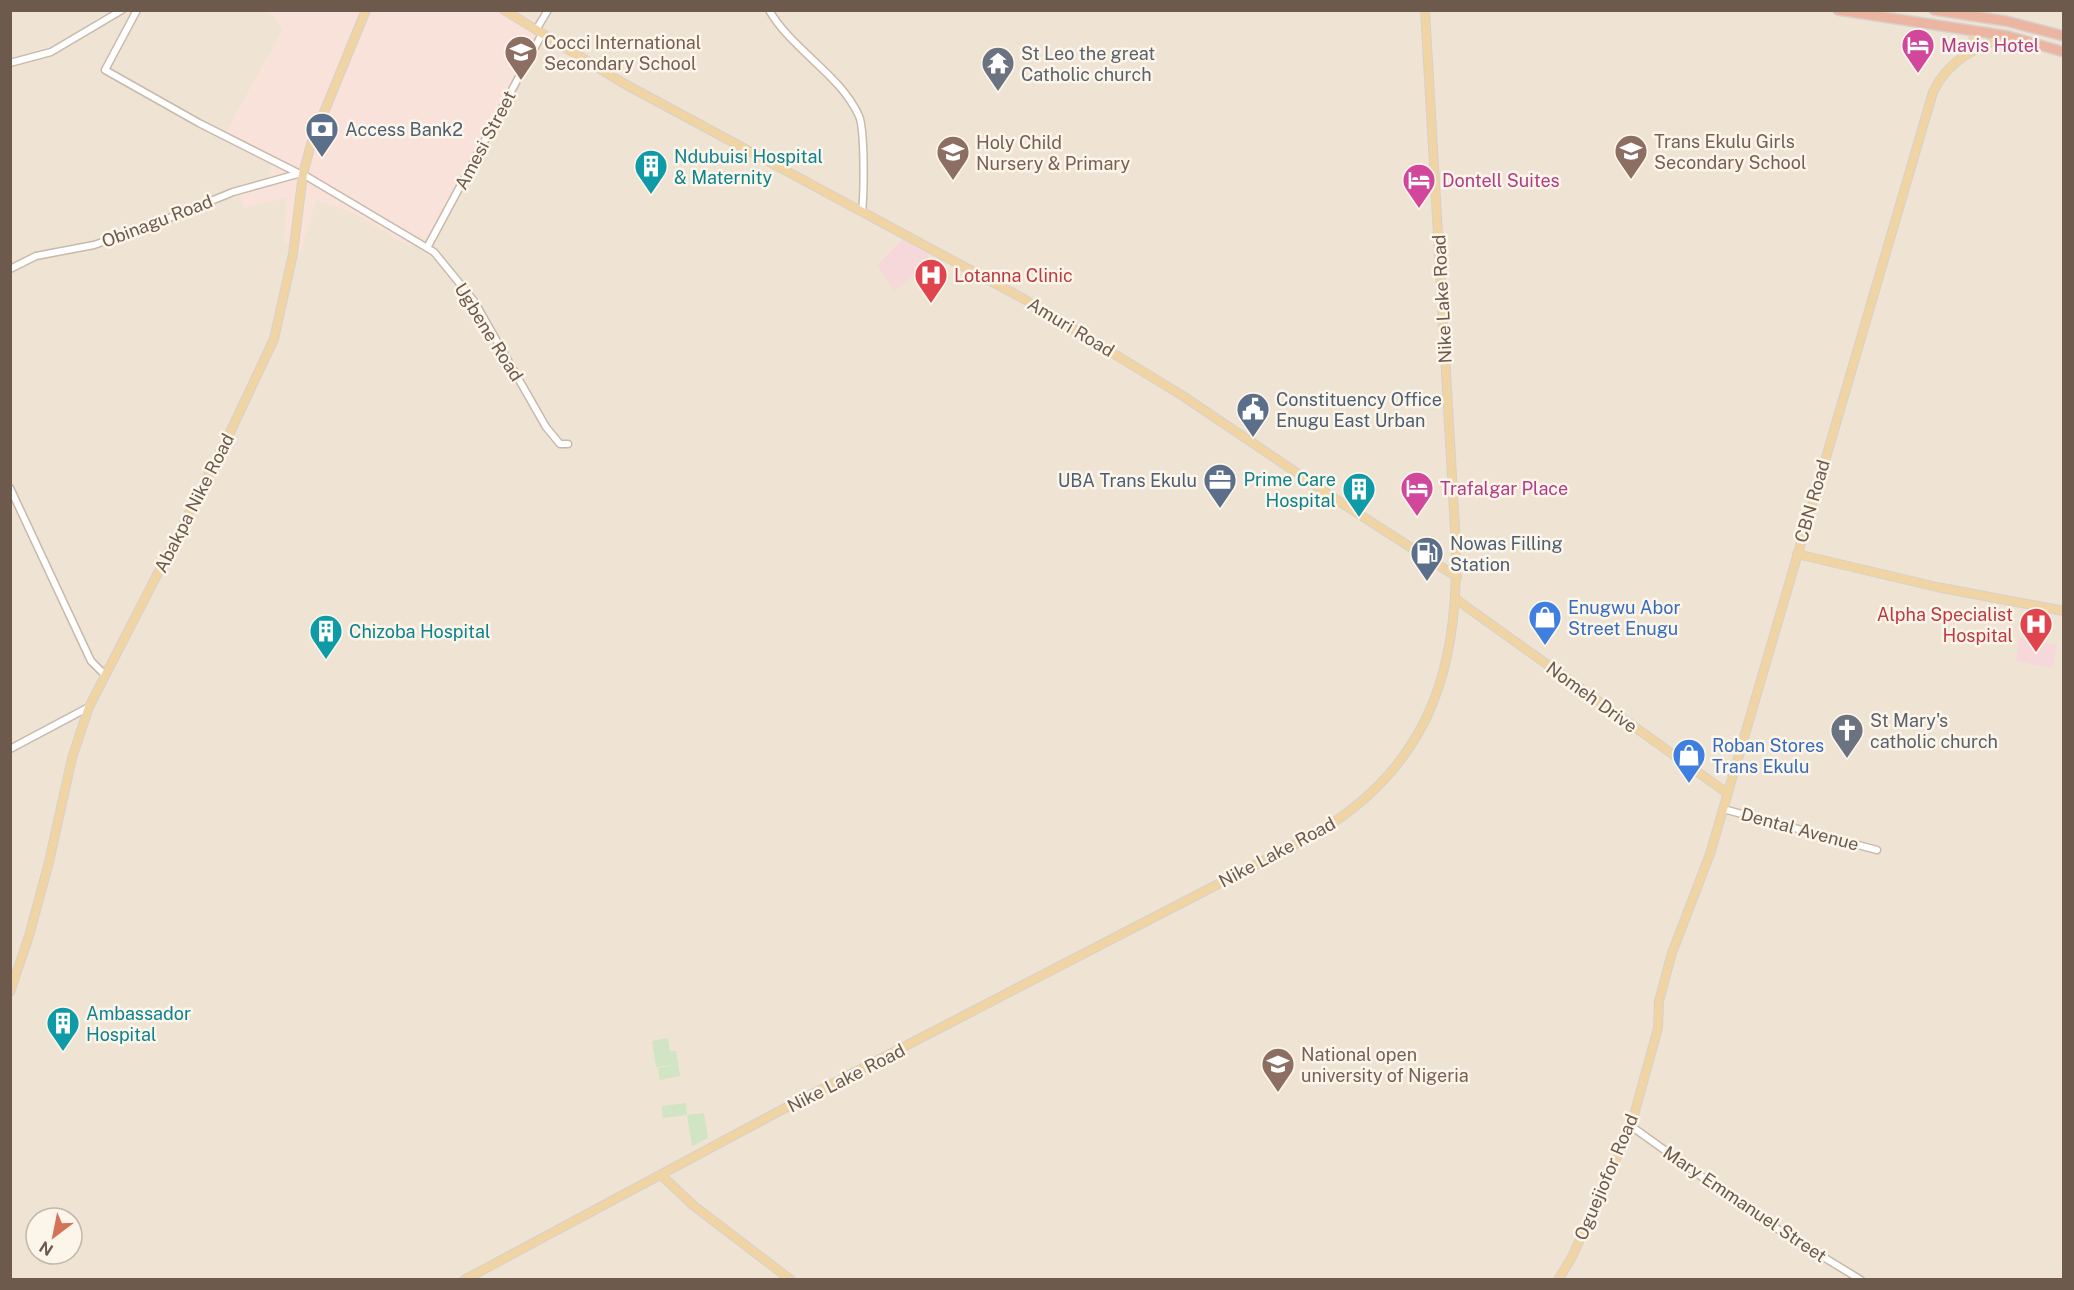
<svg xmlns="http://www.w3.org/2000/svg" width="2074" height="1290" font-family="'Public Sans',sans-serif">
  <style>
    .residential { fill: #efe3d3; fill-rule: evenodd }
    .commercial { fill: #f8e2d9 }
    .medical { fill: #f6d8db }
    .green { fill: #d1e4c4 }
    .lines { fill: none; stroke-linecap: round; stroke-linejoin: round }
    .minor-casing { stroke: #c8b9ac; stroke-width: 9 }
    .major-casing { stroke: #d6d1cd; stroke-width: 10 }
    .highway-casing { stroke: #d6d1cd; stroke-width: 12 }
    .minor { stroke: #fff; stroke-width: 6 }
    .major { stroke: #f0d4a4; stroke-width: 8 }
    .highway { stroke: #ecb5a2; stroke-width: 9 }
    .labels { text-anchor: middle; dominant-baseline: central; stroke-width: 5; stroke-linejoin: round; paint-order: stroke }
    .education-label { font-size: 18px; fill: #785e54; stroke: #fcf5e9; text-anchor: start }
    .hotel-label { font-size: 18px; fill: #b23c85; stroke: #fcf5e9; text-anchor: start }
    .worship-label { font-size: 18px; fill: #5b616d; stroke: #fcf5e9; text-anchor: start }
    .service-label { font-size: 18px; fill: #4e5e75; stroke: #fcf5e9; text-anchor: start }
    .street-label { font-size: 18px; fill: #6e594d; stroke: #fcf5e9 }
    .culture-label { font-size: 18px; fill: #0d838f; stroke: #fcf5e9; text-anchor: start }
    .health-label { font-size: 18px; fill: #be3a42; stroke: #fcf5e9; text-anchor: start }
    .shop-label { font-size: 18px; fill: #366cbe; stroke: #fcf5e9; text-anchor: start }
  </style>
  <rect width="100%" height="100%" fill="#f9f1e4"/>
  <path class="residential" d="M10,11H2063V1279H11ZM36,1218H72V1254H36Z"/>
  <polygon class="commercial" points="268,11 518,11 544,26 426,239 419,235 410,247 351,212 316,200 301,252 284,243 286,198 244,208 239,193 269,187 271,165 242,149 225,133 283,29"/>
  <g class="medical">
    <polygon points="904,238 928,253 927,265 894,291 877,265"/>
    <polygon points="2019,638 2057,645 2052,668 2016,661"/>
  </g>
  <g class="green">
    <polygon points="668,1038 670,1051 676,1051 680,1076 660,1080 658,1068 677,1065 656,1067 652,1041"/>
    <polygon points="686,1103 687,1115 704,1113 708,1138 692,1146 687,1115 663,1118 662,1106"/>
  </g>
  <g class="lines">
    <defs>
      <g id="minor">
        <polyline points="137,10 105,70 199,123 296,172"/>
        <path d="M769,10C792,50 840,74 859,116C865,130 864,194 862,212"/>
        <polyline points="536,30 548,10"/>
        <polyline points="10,63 51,52 122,10"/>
        <polyline points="428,246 542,34"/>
        <polyline points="10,269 36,256 94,245 157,223 233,192 301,173 434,252 474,301 546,427 560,444 568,444"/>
        <polyline points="10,488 91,661 105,675"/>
        <polyline points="10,749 89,707"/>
        <polyline points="1723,809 1877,850"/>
        <polyline points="1631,1126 1758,1217 1861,1280"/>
      </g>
      <g id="major">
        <polyline points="504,10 623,83 1024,299 1183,396 1340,502 1457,577"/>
        <polyline points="1965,52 1979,31"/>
        <polyline points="1797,554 1937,587 2064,611"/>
        <polyline points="1457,600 1727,793"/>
        <polyline points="10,992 29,936 49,862 72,758 89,707 227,439 274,339 293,254 303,174 311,144 366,10"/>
        <polyline points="661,1175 694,1206 791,1280"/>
        <path d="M464,1280L770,1116L1315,834C1435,764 1462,658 1455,528L1425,10"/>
        <path d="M1558,1280L1572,1257L1631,1126L1658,1028L1659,1001L1672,953L1710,854L1933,92C1948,60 1976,47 2008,36"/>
      </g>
      <g id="highway">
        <polyline points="1838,10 2008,36 2064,52"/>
        <polyline points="1934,10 2006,21 2064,36"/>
      </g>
    </defs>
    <use href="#minor" class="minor-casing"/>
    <use href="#major" class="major-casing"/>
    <use href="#highway" class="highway-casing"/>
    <use href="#minor" class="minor"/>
    <use href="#major" class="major"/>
    <use href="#highway" class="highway"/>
  </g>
  <defs>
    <symbol id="hotel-pin" viewBox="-11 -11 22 30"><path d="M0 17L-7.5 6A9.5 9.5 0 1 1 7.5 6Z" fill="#d1479c" stroke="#fcf5e9"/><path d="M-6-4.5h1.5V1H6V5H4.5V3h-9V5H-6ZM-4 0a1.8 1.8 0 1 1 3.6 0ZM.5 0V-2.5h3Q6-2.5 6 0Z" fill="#fff"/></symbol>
    <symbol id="school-pin" viewBox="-11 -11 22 30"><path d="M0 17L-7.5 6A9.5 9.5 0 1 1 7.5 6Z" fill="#8d6e63" stroke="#fcf5e9"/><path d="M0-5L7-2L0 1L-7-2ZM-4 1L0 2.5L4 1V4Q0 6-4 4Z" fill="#fff"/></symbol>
    <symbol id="temple-pin" viewBox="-11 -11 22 30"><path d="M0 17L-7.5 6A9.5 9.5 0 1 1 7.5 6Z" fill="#6b7280" stroke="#fcf5e9"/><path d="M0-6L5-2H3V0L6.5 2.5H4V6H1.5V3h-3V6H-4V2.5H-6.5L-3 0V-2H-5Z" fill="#fff"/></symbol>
    <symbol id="bank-pin" viewBox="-11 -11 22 30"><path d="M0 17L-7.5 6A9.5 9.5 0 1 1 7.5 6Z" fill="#5c6f8a" stroke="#fcf5e9"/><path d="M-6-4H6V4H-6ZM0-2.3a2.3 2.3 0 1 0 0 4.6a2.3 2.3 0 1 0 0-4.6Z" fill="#fff"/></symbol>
    <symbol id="building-pin" viewBox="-11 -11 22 30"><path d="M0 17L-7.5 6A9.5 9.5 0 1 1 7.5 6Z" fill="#0f9aa8" stroke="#fcf5e9"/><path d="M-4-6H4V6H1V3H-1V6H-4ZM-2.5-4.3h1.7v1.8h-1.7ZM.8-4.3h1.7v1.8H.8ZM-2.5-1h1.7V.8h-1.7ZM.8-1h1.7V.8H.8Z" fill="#fff"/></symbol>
    <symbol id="hospital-pin" viewBox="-11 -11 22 30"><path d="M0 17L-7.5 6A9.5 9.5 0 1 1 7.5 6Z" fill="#e0444e" stroke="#fcf5e9"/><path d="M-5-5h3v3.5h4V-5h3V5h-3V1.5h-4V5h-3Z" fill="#fff"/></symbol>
    <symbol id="civic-pin" viewBox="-11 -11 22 30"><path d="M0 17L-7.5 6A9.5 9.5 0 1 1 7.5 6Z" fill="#5c6f8a" stroke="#fcf5e9"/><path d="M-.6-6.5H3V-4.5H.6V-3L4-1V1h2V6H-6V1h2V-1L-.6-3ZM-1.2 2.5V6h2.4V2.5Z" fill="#fff"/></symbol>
    <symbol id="office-pin" viewBox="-11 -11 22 30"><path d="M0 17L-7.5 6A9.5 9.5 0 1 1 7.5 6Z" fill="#5c6f8a" stroke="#fcf5e9"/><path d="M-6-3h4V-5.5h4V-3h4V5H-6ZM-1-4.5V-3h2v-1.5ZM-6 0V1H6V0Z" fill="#fff"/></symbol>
    <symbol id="fuel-pin" viewBox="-11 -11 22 30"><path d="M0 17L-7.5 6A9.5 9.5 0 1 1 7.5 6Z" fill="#5c6f8a" stroke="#fcf5e9"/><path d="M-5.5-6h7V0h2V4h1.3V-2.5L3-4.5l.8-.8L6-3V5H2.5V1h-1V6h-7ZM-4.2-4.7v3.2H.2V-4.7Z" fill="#fff"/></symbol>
    <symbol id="shop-pin" viewBox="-11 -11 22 30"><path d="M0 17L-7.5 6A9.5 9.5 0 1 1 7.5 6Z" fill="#3f7fe0" stroke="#fcf5e9"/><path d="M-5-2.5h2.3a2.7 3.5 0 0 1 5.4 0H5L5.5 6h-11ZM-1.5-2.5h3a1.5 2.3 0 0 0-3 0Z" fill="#fff"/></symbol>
    <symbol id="church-pin" viewBox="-11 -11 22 30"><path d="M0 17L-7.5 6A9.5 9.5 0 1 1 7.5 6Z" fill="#6b7280" stroke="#fcf5e9"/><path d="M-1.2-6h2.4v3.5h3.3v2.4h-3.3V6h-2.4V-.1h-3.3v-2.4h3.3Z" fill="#fff"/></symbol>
  </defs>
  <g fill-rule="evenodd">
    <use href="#hotel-pin" x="1899" y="26" width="38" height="52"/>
    <use href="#school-pin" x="502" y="33" width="38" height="52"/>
    <use href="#temple-pin" x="979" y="44" width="38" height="52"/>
    <use href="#bank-pin" x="303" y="110" width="38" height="52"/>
    <use href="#school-pin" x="1612" y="132" width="38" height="52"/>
    <use href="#school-pin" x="934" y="133" width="38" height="52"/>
    <use href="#building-pin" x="632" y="147" width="38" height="52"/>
    <use href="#hotel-pin" x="1400" y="161" width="38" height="52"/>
    <use href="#hospital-pin" x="912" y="256" width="38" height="52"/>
    <use href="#civic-pin" x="1234" y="390" width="38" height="52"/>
    <use href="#office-pin" x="1201" y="461" width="38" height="52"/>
    <use href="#hotel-pin" x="1398" y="469" width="38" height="52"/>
    <use href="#building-pin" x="1340" y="470" width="38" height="52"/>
    <use href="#fuel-pin" x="1408" y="534" width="38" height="52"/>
    <use href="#shop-pin" x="1526" y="598" width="38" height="52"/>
    <use href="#hospital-pin" x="2017" y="605" width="38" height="52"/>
    <use href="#building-pin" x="307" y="612" width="38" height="52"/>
    <use href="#church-pin" x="1828" y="711" width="38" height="52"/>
    <use href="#shop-pin" x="1670" y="736" width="38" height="52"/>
    <use href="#building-pin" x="44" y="1004" width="38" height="52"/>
    <use href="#school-pin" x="1259" y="1045" width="38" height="52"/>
  </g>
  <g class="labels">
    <g class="education-label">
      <text x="544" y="42">Cocci International<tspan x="544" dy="21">Secondary School</tspan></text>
      <text x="1654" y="141">Trans Ekulu Girls<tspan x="1654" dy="21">Secondary School</tspan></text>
      <text x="976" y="142">Holy Child<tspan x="976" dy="21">Nursery &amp; Primary</tspan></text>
      <text x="1301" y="1054">National open<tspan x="1301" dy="21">university of Nigeria</tspan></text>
    </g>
    <g class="hotel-label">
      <text x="1941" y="45">Mavis Hotel</text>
      <text x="1442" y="180">Dontell Suites</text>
      <text x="1440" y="488">Trafalgar Place</text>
    </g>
    <g class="worship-label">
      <text x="1021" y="53">St Leo the great<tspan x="1021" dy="21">Catholic church</tspan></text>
      <text x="1870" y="720">St Mary's<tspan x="1870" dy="21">catholic church</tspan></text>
    </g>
    <g class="service-label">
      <text x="345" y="129">Access Bank2</text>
      <text x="1276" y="399">Constituency Office<tspan x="1276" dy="21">Enugu East Urban</tspan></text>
      <text x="1197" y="480" text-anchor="end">UBA Trans Ekulu</text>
      <text x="1450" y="543">Nowas Filling<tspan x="1450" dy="21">Station</tspan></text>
    </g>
    <g class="street-label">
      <text transform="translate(485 140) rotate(-62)">Amesi Street</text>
      <text transform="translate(157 221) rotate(-21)">Obinagu Road</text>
      <text transform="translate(1442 299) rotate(-93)">Nike Lake Road</text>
      <text transform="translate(1071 327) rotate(31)">Amuri Road</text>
      <text transform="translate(489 332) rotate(58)">Ugbene Road</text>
      <text transform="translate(1812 501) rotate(-74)">CBN Road</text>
      <text transform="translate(194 503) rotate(-63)">Abakpa Nike Road</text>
      <text transform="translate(1592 697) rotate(36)">Nomeh Drive</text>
      <text transform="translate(1800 829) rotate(15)">Dental Avenue</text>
      <text transform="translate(1277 852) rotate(-28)">Nike Lake Road</text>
      <text transform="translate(846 1078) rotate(-27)">Nike Lake Road</text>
      <text transform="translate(1606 1177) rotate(-67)">Oguejiofor Road</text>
      <text transform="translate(1745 1204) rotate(34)">Mary Emmanuel Street</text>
    </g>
    <g class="culture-label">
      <text x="674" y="156">Ndubuisi Hospital<tspan x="674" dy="21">&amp; Maternity</tspan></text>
      <text x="1336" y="479" text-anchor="end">Prime Care<tspan x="1336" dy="21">Hospital</tspan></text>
      <text x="349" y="631">Chizoba Hospital</text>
      <text x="86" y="1013">Ambassador<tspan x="86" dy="21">Hospital</tspan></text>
    </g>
    <g class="health-label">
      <text x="954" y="275">Lotanna Clinic</text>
      <text x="2013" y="614" text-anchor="end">Alpha Specialist<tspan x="2013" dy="21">Hospital</tspan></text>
    </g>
    <g class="shop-label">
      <text x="1568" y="607">Enugwu Abor<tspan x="1568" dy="21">Street Enugu</tspan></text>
      <text x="1712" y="745">Roban Stores<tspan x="1712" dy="21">Trans Ekulu</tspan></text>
    </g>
  </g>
  <rect width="2074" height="1290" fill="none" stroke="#6e594d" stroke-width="24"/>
  <g transform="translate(54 1236) rotate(212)"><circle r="28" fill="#fcf5e9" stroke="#c3b7ab" stroke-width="1.5"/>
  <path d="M0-4.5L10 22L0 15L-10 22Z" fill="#d47357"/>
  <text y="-9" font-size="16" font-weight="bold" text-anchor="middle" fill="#6e594d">N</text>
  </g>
</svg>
